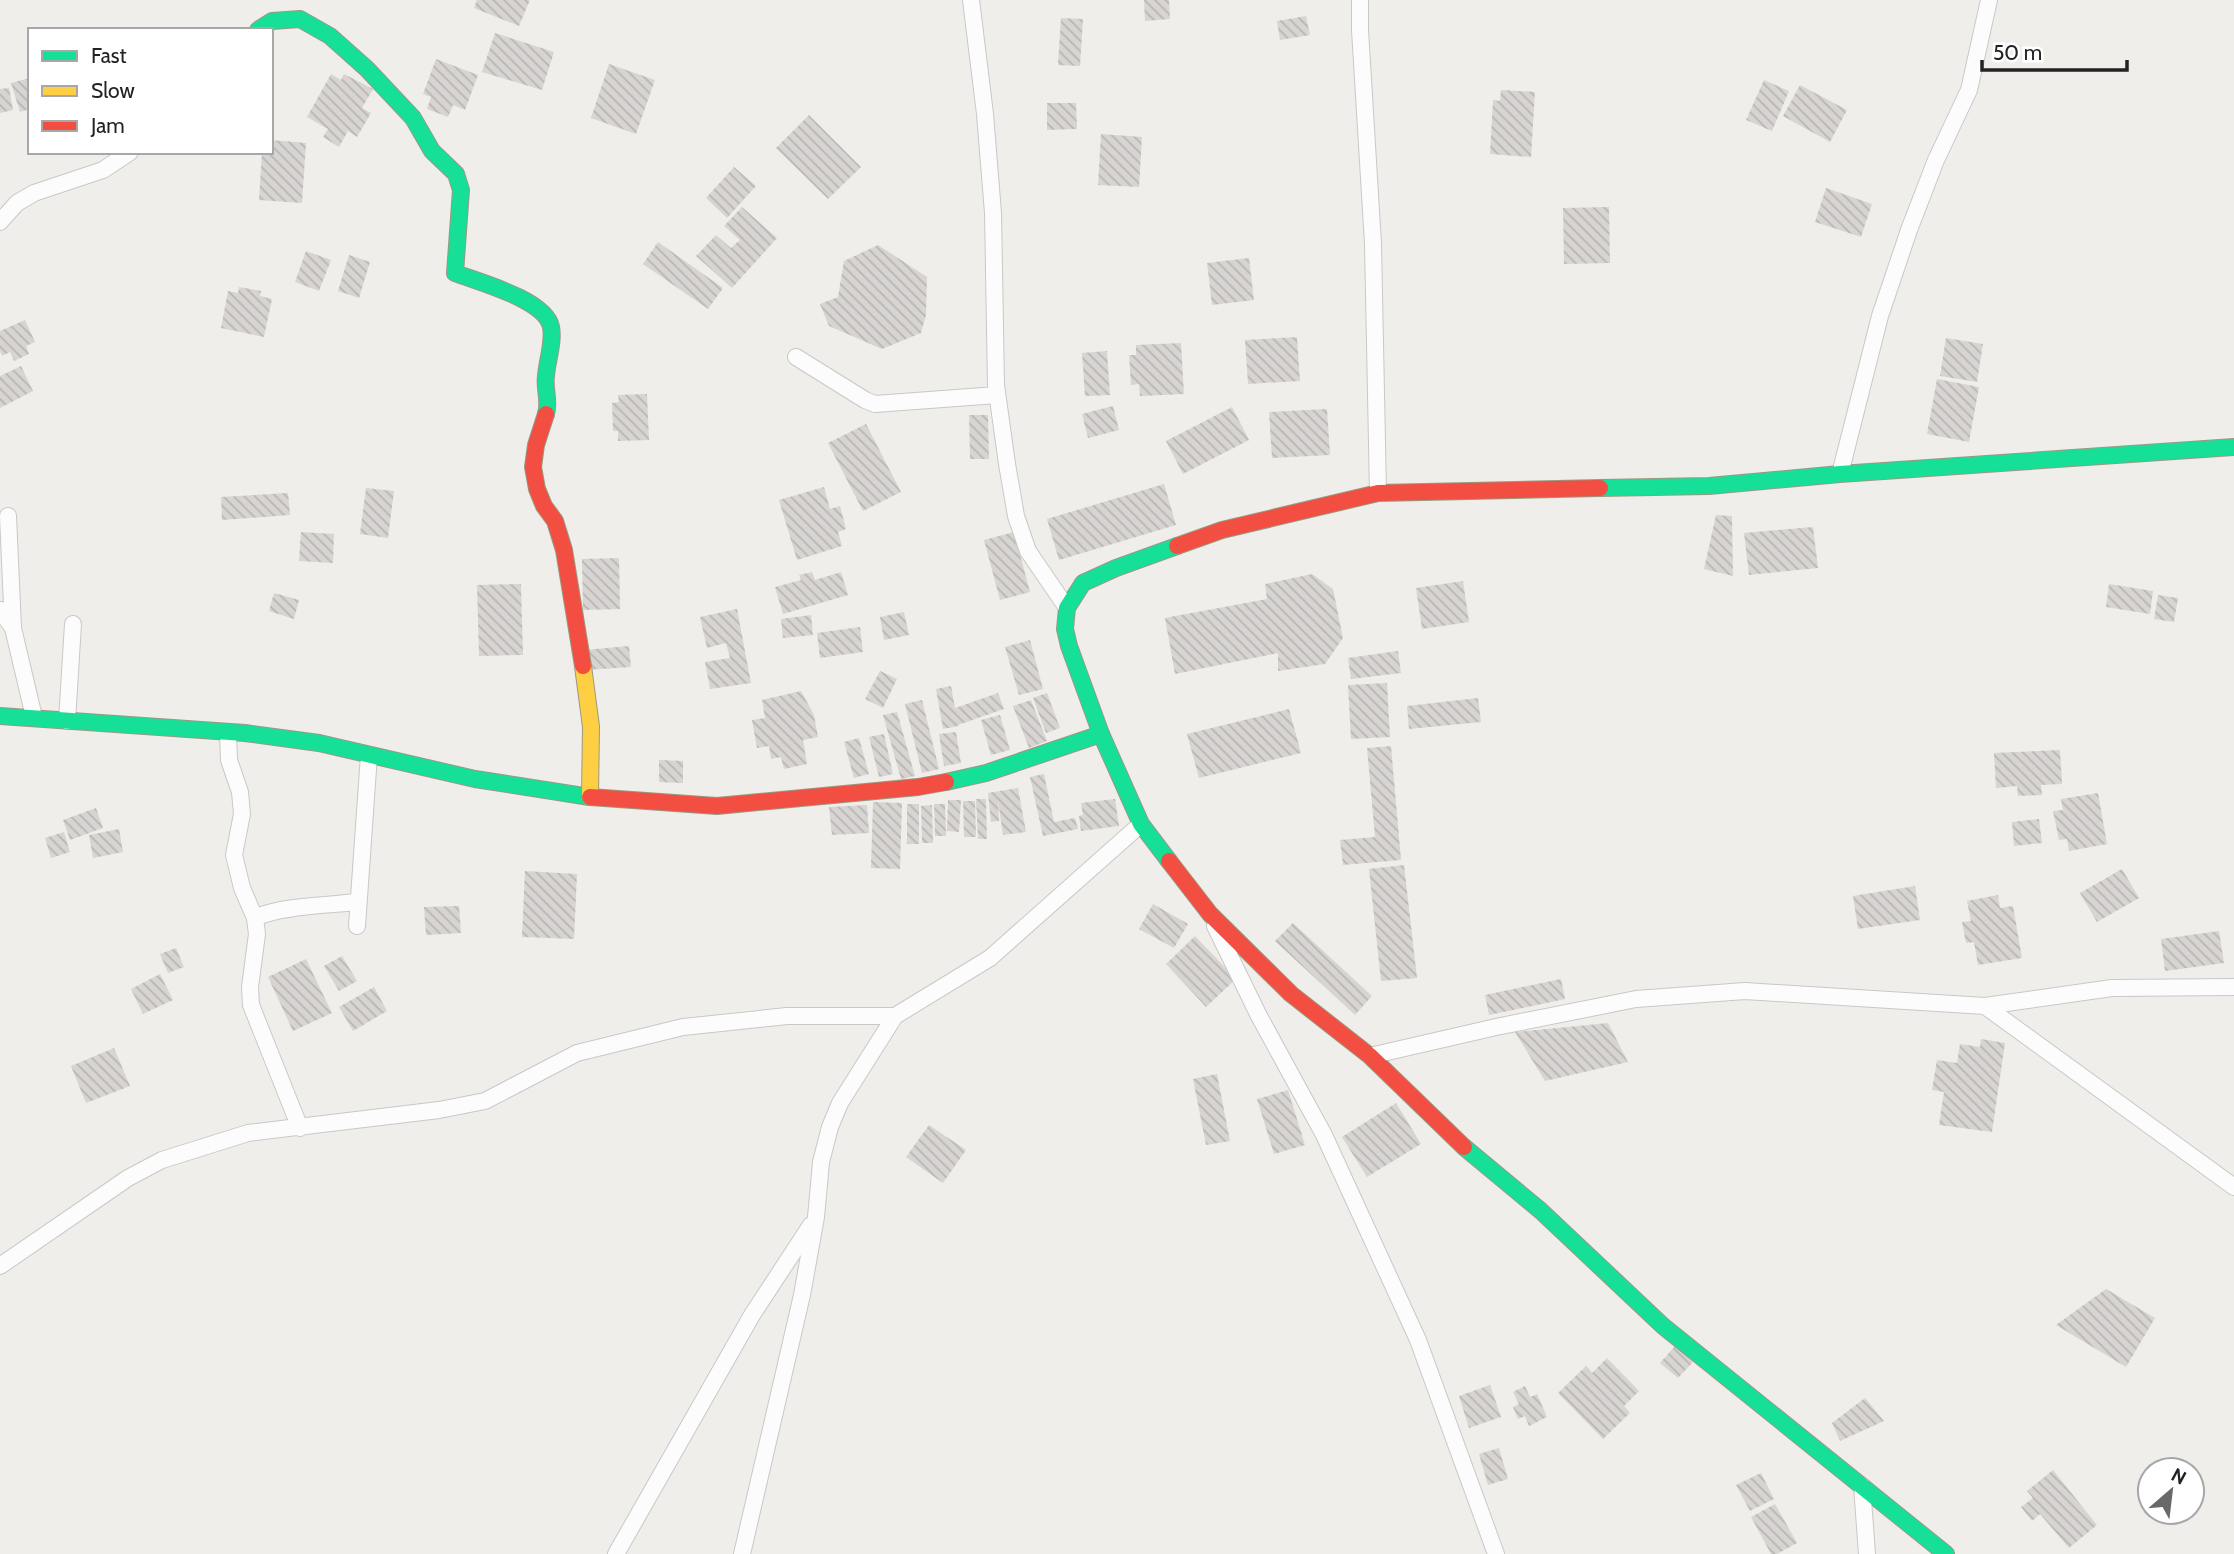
<svg xmlns="http://www.w3.org/2000/svg" width="2234" height="1554" font-family="Cabin,sans-serif">
  <style>
    .building { fill: url(#building-back-hatch) }
    .lines { fill: none; stroke-linecap: round; stroke-linejoin: round }
    .street-casing { stroke: #c9c8c7; stroke-width: 18 }
    .fast-casing { stroke: #999a82; stroke-width: 18 }
    .slow-casing { stroke: #999a82; stroke-width: 18 }
    .jam-casing { stroke: #999a82; stroke-width: 18 }
    .street { stroke: #fdfcfc; stroke-width: 16 }
    .fast { stroke: #16e098; stroke-width: 16 }
    .slow { stroke: #ffcf43; stroke-width: 16 }
    .jam { stroke: #f24e42; stroke-width: 16 }
  </style>
  <defs>
    <pattern id="building-back-hatch" width="6" height="6" patternUnits="userSpaceOnUse" patternTransform="scale(1.75)"><rect width="6" height="6" fill="#d7d4d2"/><path d="M-1 5l2 2M0 0l6 6M5-1l2 2" fill="none" stroke="#b8b6b4"/></pattern>
  </defs>
  <rect width="100%" height="100%" fill="#f0eeeb"/>
  <g class="building">
    <polygon points="477,0 530,0 519,26 474,8"/>
    <polygon points="1144,0 1169,0 1170,19 1145,21"/>
    <polygon points="1306,16 1310,35 1280,40 1277,21"/>
    <polygon points="1061,18 1083,19 1080,66 1058,65"/>
    <polygon points="495,33 554,52 542,90 482,72"/>
    <polygon points="436,59 478,75 465,110 453,105 448,117 427,109 431,97 423,94"/>
    <polygon points="609,64 655,80 636,134 591,118"/>
    <polygon points="331,74 341,80 344,74 373,89 362,108 371,113 357,137 348,131 339,147 323,137 328,129 307,117"/>
    <polygon points="30,78 30,109 20,112 11,83"/>
    <polygon points="1764,80 1789,91 1772,131 1746,120"/>
    <polygon points="1800,85 1847,110 1830,142 1783,116"/>
    <polygon points="9,88 13,110 0,113 0,89"/>
    <polygon points="1501,90 1535,92 1531,157 1490,154 1493,100 1500,101"/>
    <polygon points="1047,103 1076,103 1077,129 1047,130"/>
    <polygon points="809,115 861,167 828,199 776,148"/>
    <polygon points="1101,134 1142,137 1139,187 1098,185"/>
    <polygon points="271,140 306,143 302,203 259,200 262,152 271,152"/>
    <polygon points="734,167 756,186 727,218 706,198"/>
    <polygon points="1826,188 1872,204 1861,237 1815,222"/>
    <polygon points="742,207 777,238 732,288 696,256 716,235 731,248 740,240 724,226"/>
    <polygon points="1609,207 1610,263 1564,264 1563,208"/>
    <polygon points="658,242 723,288 708,309 643,264"/>
    <polygon points="878,245 927,277 926,315 921,333 882,349 829,326 820,304 838,297 844,261"/>
    <polygon points="306,251 331,260 319,291 295,282"/>
    <polygon points="349,255 370,262 359,298 338,291"/>
    <polygon points="1249,258 1254,300 1212,305 1207,263"/>
    <polygon points="239,287 261,291 260,296 272,299 264,337 221,328 228,291 238,293"/>
    <polygon points="25,320 35,342 26,346 29,354 14,361 10,352 2,356 0,351 0,331"/>
    <polygon points="1297,337 1300,381 1248,384 1245,340"/>
    <polygon points="1946,338 1983,344 1977,382 1940,376"/>
    <polygon points="1181,343 1184,394 1140,396 1139,384 1131,385 1129,355 1136,355 1136,345"/>
    <polygon points="1107,351 1110,395 1085,396 1082,353"/>
    <polygon points="21,366 33,391 0,408 0,376"/>
    <polygon points="1937,379 1979,387 1969,442 1927,434"/>
    <polygon points="647,394 649,440 618,441 618,431 613,431 612,403 619,402 618,395"/>
    <polygon points="1113,406 1119,430 1088,438 1082,414"/>
    <polygon points="1232,407 1249,440 1183,474 1166,441"/>
    <polygon points="1327,409 1330,455 1272,458 1269,412"/>
    <polygon points="969,415 988,415 989,459 970,459"/>
    <polygon points="866,424 901,492 863,511 828,443"/>
    <polygon points="1164,484 1176,525 1059,560 1047,519"/>
    <polygon points="824,487 830,509 840,506 846,529 838,532 842,546 797,560 779,500"/>
    <polygon points="366,488 394,491 388,538 360,534"/>
    <polygon points="288,493 290,515 222,520 221,497"/>
    <polygon points="1716,515 1732,516 1733,576 1704,569"/>
    <polygon points="1813,527 1818,568 1749,575 1744,533"/>
    <polygon points="301,532 334,534 333,563 299,561"/>
    <polygon points="1014,532 1030,592 1000,600 984,540"/>
    <polygon points="619,558 620,609 583,610 582,559"/>
    <polygon points="812,572 815,580 841,572 848,595 783,614 775,587 801,580 799,575"/>
    <polygon points="1312,574 1333,589 1343,638 1325,664 1278,671 1278,653 1175,674 1165,618 1267,599 1265,584"/>
    <polygon points="1463,581 1469,622 1422,629 1416,588"/>
    <polygon points="521,584 523,655 479,656 477,585"/>
    <polygon points="2109,584 2153,591 2150,614 2106,607"/>
    <polygon points="274,593 299,600 294,619 269,611"/>
    <polygon points="2158,595 2178,598 2174,622 2154,619"/>
    <polygon points="737,609 751,683 710,689 705,662 730,658 726,643 707,648 700,617"/>
    <polygon points="904,612 909,635 884,640 880,617"/>
    <polygon points="811,615 813,635 783,638 781,619"/>
    <polygon points="860,627 863,652 820,658 817,633"/>
    <polygon points="1030,640 1043,689 1019,695 1005,647"/>
    <polygon points="629,646 631,667 586,670 584,650"/>
    <polygon points="1398,651 1401,673 1351,679 1348,658"/>
    <polygon points="880,671 897,679 883,708 865,699"/>
    <polygon points="1387,683 1390,737 1351,739 1348,685"/>
    <polygon points="951,686 955,708 998,693 1004,709 958,725 958,726 943,729 936,689"/>
    <polygon points="801,691 814,715 818,737 803,740 807,764 784,769 781,757 771,759 769,746 757,748 752,720 765,718 762,700"/>
    <polygon points="1047,693 1060,728 1046,733 1033,698"/>
    <polygon points="1478,698 1481,722 1409,729 1407,706"/>
    <polygon points="922,700 939,769 922,773 905,704"/>
    <polygon points="1031,700 1047,741 1029,748 1013,706"/>
    <polygon points="1289,709 1301,753 1199,778 1187,734"/>
    <polygon points="897,712 915,776 901,779 883,715"/>
    <polygon points="1000,715 1010,750 991,755 981,720"/>
    <polygon points="956,732 961,763 944,766 939,734"/>
    <polygon points="884,734 893,774 879,777 869,737"/>
    <polygon points="859,738 869,774 854,778 844,742"/>
    <polygon points="1391,746 1401,860 1343,865 1340,840 1375,837 1367,748"/>
    <polygon points="2060,750 2062,784 2041,785 2042,795 2018,796 2017,786 1996,788 1994,753"/>
    <polygon points="659,760 683,761 683,783 659,782"/>
    <polygon points="1044,774 1054,822 1075,818 1078,829 1043,836 1030,777"/>
    <polygon points="1018,788 1026,832 1003,835 998,801 999,821 991,822 988,793"/>
    <polygon points="2098,793 2107,844 2069,851 2067,839 2059,840 2053,811 2063,810 2061,799"/>
    <polygon points="976,799 986,799 987,839 978,839"/>
    <polygon points="1115,799 1119,826 1081,831 1079,816 1083,815 1081,803"/>
    <polygon points="948,800 961,800 959,832 947,831"/>
    <polygon points="963,801 975,801 976,837 964,837"/>
    <polygon points="873,802 902,803 900,869 871,868"/>
    <rect x="907" y="804" width="12" height="40"/>
    <polygon points="934,804 945,804 946,836 935,836"/>
    <polygon points="867,805 869,833 832,835 829,807"/>
    <polygon points="932,805 933,843 922,843 921,806"/>
    <polygon points="96,808 103,828 70,840 63,820"/>
    <polygon points="2039,819 2042,843 2014,846 2012,822"/>
    <polygon points="119,829 123,852 93,858 89,835"/>
    <polygon points="64,832 70,852 51,858 45,838"/>
    <polygon points="1404,865 1417,978 1381,981 1369,869"/>
    <polygon points="2122,869 2139,898 2097,922 2080,893"/>
    <polygon points="525,871 577,874 574,939 522,937"/>
    <polygon points="1915,886 1920,920 1858,929 1853,896"/>
    <polygon points="1998,895 2000,908 2013,906 2022,958 1978,965 1974,942 1966,943 1962,922 1971,921 1967,901"/>
    <polygon points="1153,904 1188,924 1174,948 1139,929"/>
    <polygon points="459,906 461,933 426,935 424,907"/>
    <polygon points="1293,923 1372,996 1355,1015 1275,941"/>
    <polygon points="2219,931 2224,963 2165,971 2161,939"/>
    <polygon points="1195,936 1236,979 1206,1007 1166,964"/>
    <polygon points="176,948 184,967 168,973 160,954"/>
    <polygon points="342,956 357,981 339,991 324,966"/>
    <polygon points="306,959 332,1013 293,1031 268,977"/>
    <polygon points="160,974 173,1000 143,1014 131,989"/>
    <polygon points="1561,979 1565,999 1489,1015 1485,995"/>
    <polygon points="374,987 387,1011 353,1031 339,1007"/>
    <polygon points="1608,1023 1628,1062 1545,1081 1515,1032"/>
    <polygon points="1981,1039 2005,1043 1992,1132 1939,1125 1944,1092 1932,1090 1937,1060 1957,1063 1960,1044 1980,1047"/>
    <polygon points="114,1048 130,1086 86,1103 71,1066"/>
    <polygon points="1217,1074 1230,1141 1206,1145 1193,1079"/>
    <polygon points="1288,1090 1305,1145 1274,1154 1257,1099"/>
    <polygon points="1396,1103 1421,1144 1367,1177 1342,1137"/>
    <polygon points="929,1125 966,1150 943,1183 906,1157"/>
    <polygon points="2106,1289 2155,1318 2126,1367 2056,1325"/>
    <polygon points="1675,1346 1693,1362 1678,1378 1660,1363"/>
    <polygon points="1607,1358 1639,1391 1624,1406 1630,1413 1603,1439 1558,1393 1586,1366 1592,1373"/>
    <polygon points="1490,1385 1501,1417 1469,1428 1459,1396"/>
    <polygon points="1525,1386 1530,1397 1537,1394 1547,1417 1529,1426 1525,1416 1518,1419 1513,1407 1519,1404 1513,1392"/>
    <polygon points="1865,1398 1884,1421 1840,1441 1832,1423"/>
    <polygon points="1499,1448 1508,1479 1488,1485 1479,1454"/>
    <polygon points="2053,1470 2097,1525 2069,1548 2040,1514 2032,1521 2021,1507 2033,1498 2027,1491"/>
    <polygon points="1761,1473 1774,1499 1750,1511 1736,1485"/>
    <polygon points="1775,1504 1797,1543 1777,1554 1771,1554 1751,1517"/>
  </g>
  <g class="lines">
    <defs>
      <g id="street">
        <polyline points="971,0 985,114 993,213 996,385 1007,464 1016,516 1028,551 1067,608"/>
        <polyline points="1360,0 1360,30 1373,244 1378,493"/>
        <polyline points="0,222 17,203 34,193 103,170 130,152"/>
        <polyline points="796,357 865,400 875,404 997,395"/>
        <polyline points="1840,474 1880,316 1909,230 1936,160 1969,90 1989,0"/>
        <polyline points="8,516 13,628"/>
        <polyline points="0,610 13,628 34,717"/>
        <polyline points="67,721 73,624"/>
        <polyline points="228,732 229,760 240,792 242,814 234,855 242,888 255,918 257,934 250,987 251,1005 300,1128"/>
        <path d="M255,918C279,906 330,905 358,902"/>
        <polyline points="357,926 369,755"/>
        <polyline points="1215,926 1259,1016 1324,1135 1418,1340 1496,1554"/>
        <polyline points="1985,1006 2234,1187"/>
        <polyline points="1370,1056 1496,1027 1636,999 1745,991 1985,1006 2112,988 2234,987"/>
        <polyline points="0,1266 128,1178 162,1160 248,1133 439,1110 485,1101 577,1053 683,1027 787,1016 895,1016"/>
        <polyline points="1862,1486 1867,1554"/>
        <polyline points="616,1554 752,1315 811,1225"/>
        <polyline points="742,1554 802,1295 816,1217 821,1162 830,1127 840,1103 895,1016 990,958 1141,824"/>
      </g>
      <g id="fast">
        <path d="M258,30L272,21L300,19L330,36L367,69L413,118L432,151L456,174L461,190L455,273C479,282 546,300 551,327C554,342 547,361 546,376C544,389 550,401 546,414"/>
        <polyline points="1600,488 1709,486 1840,474 2234,447"/>
        <polyline points="0,716 245,733 319,743 475,779 590,797"/>
        <polyline points="946,782 986,773 1101,734"/>
        <polyline points="1169,861 1141,824 1101,734 1069,646 1065,629 1067,608 1083,583 1116,568 1177,546"/>
        <polyline points="1464,1147 1541,1211 1663,1326 1946,1554"/>
      </g>
      <polyline id="slow" points="583,666 591,727 590,797"/>
      <g id="jam">
        <polyline points="546,414 536,445 533,467 537,489 544,506 555,521 564,550 583,666"/>
        <polyline points="1177,546 1222,530 1378,493 1600,488"/>
        <polyline points="590,797 717,806 918,787 946,782"/>
        <polyline points="1169,861 1210,914 1291,994 1370,1056 1464,1147"/>
      </g>
    </defs>
    <use href="#street" class="street-casing"/>
    <use href="#fast" class="fast-casing"/>
    <use href="#slow" class="slow-casing"/>
    <use href="#jam" class="jam-casing"/>
    <use href="#street" class="street"/>
    <use href="#fast" class="fast"/>
    <use href="#slow" class="slow"/>
    <use href="#jam" class="jam"/>
  </g>
  <rect x="28" y="28" width="245" height="126" fill="#ffffff" stroke="#a7a7a7" stroke-width="2"/>
  <rect x="42" y="51" width="35" height="10" fill="#16e098" stroke="#a7a7a7" stroke-width="2"/>
  <text x="91" y="63" font-size="21" fill="#222222">Fast</text>
  <rect x="42" y="86" width="35" height="10" fill="#ffcf43" stroke="#a7a7a7" stroke-width="2"/>
  <text x="91" y="98" font-size="21" fill="#222222">Slow</text>
  <rect x="42" y="121" width="35" height="10" fill="#f24e42" stroke="#a7a7a7" stroke-width="2"/>
  <text x="91" y="133" font-size="21" fill="#222222">Jam</text>
  <g transform="translate(2171 1491) rotate(28)"><circle r="33" fill="#ffffff" stroke="#a7a7a7" stroke-width="2"/>
  <path d="M0-5L12 26L0 18L-12 26Z" fill="#6a6968"/>
  <text y="-10" font-size="19" font-weight="bold" text-anchor="middle" fill="#222222">N</text>
  </g>
  <path d="M1982 60v10h145v-10" fill="none" stroke="#222222" stroke-width="3.5"/>
  <text x="1993" y="60" font-size="21" fill="#222222" stroke="#ffffff" stroke-width="5" paint-order="stroke">50 m</text>
</svg>
